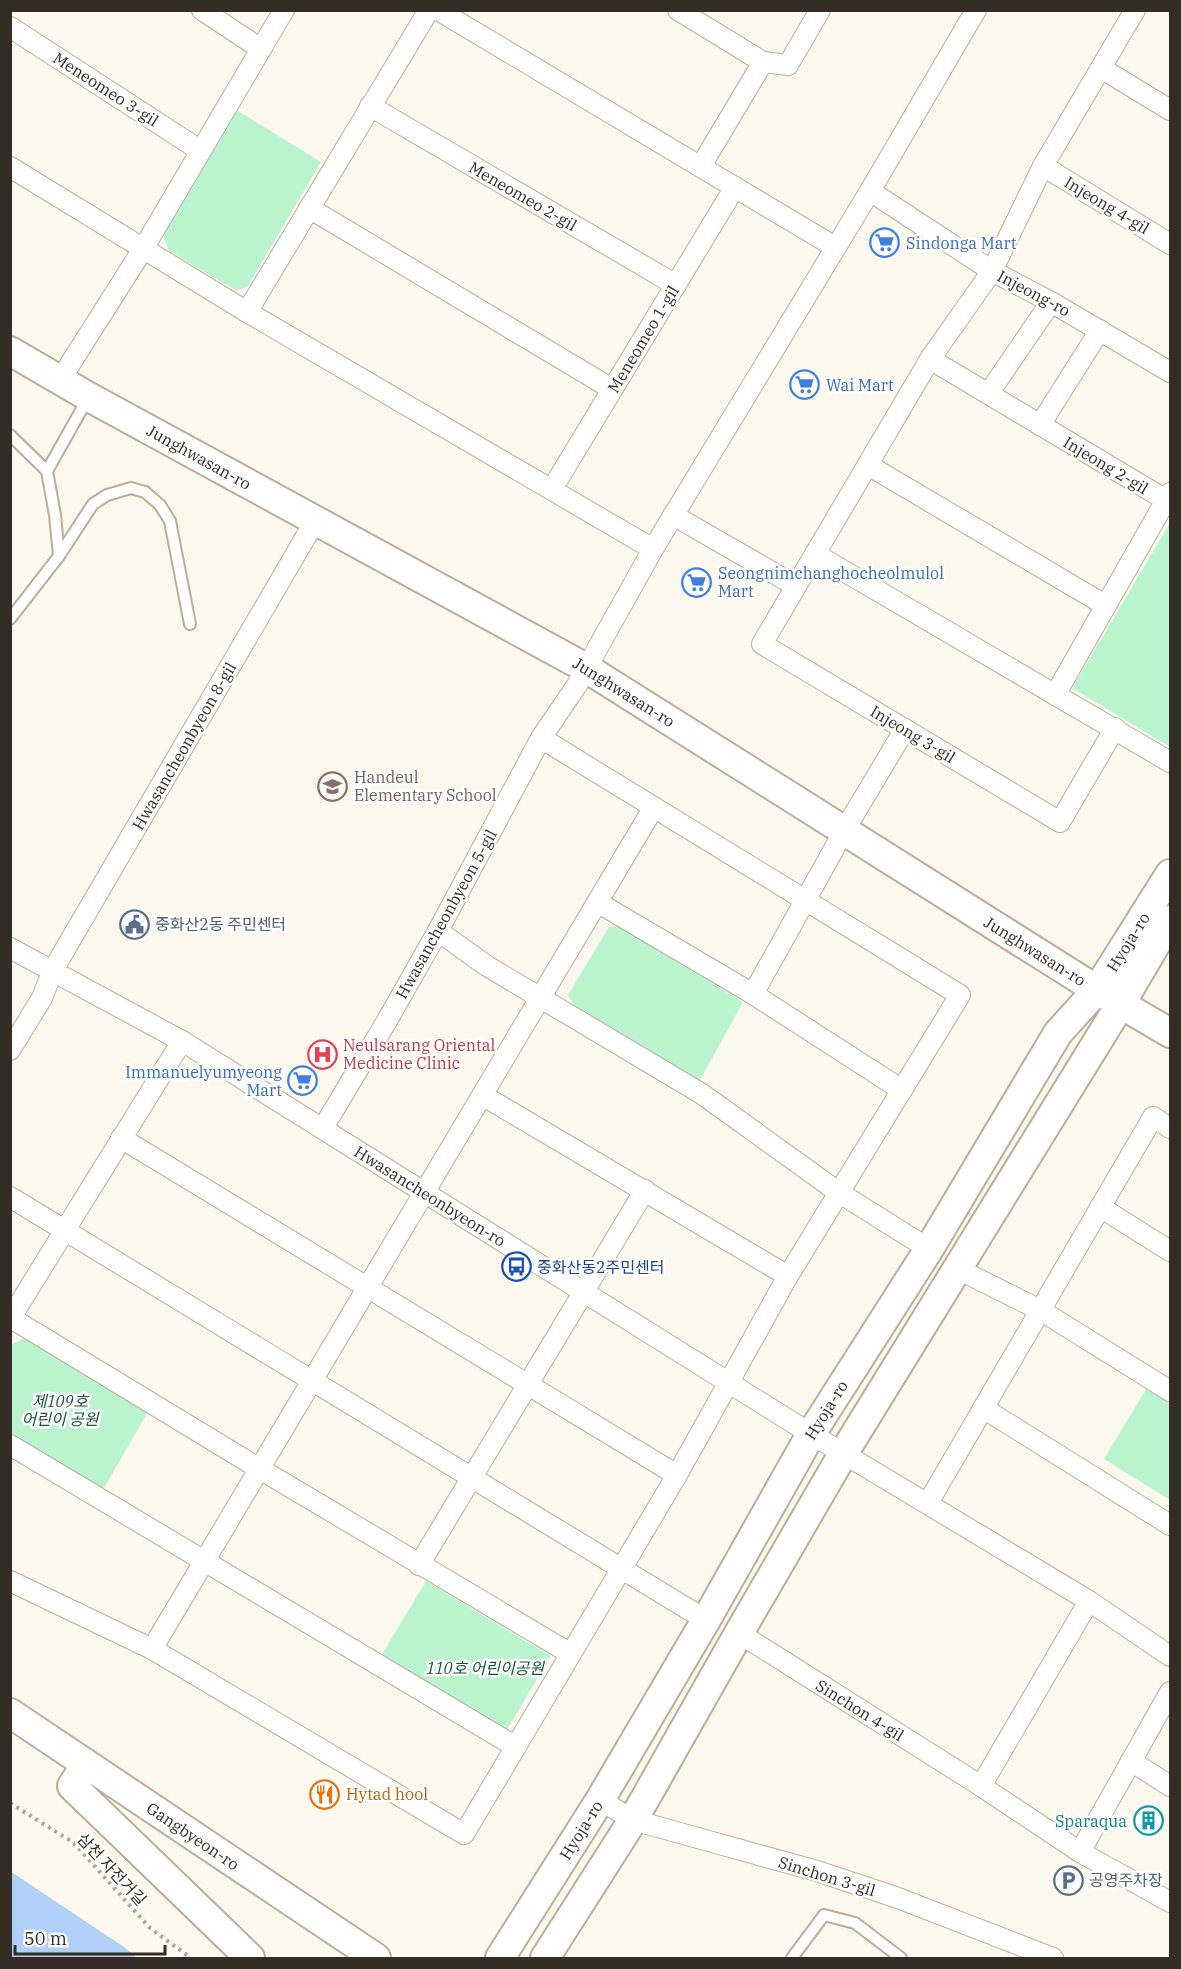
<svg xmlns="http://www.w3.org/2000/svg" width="1181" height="1969" font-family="'IBM Plex Serif','Noto Sans KR',serif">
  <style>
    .green { fill: #baf4ce }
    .water { fill: #b0d0fa }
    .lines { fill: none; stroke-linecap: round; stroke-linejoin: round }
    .lane-casing { stroke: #bcae96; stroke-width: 14 }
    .street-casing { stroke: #bcae96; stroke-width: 22 }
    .secondary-casing { stroke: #bcae96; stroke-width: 32 }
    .path { stroke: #ada89e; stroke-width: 4; stroke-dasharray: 3 4.5; stroke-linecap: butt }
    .lane { stroke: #fff; stroke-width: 10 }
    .street { stroke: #fff; stroke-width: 20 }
    .secondary { stroke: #fff; stroke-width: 28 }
    .labels { text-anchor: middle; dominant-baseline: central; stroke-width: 5; stroke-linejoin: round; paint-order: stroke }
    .street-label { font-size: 16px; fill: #332d24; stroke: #fff }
    .shop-label { font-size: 16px; fill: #366cbe; stroke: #fff; text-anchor: start }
    .education-label { font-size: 16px; fill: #785e54; stroke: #fff; text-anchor: start }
    .service-label { font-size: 16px; fill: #4e5e75; stroke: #fff; text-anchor: start }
    .health-label { font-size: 16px; fill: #be3a42; stroke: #fff; text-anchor: start }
    .transit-label { font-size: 16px; fill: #164399; stroke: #fff; text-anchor: start }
    .park-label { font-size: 16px; font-style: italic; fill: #155534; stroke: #fff }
    .food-label { font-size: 16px; fill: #c56008; stroke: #fff; text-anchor: start }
    .culture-label { font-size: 16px; fill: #0d838f; stroke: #fff; text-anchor: end }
  </style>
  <rect width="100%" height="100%" fill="#fdf8ed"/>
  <g class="green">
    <polygon points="235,109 321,162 248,286 237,291 169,251 162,233"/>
    <polygon points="1170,523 1170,747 1072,688"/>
    <polygon points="609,927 621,927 743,1002 698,1084 580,1013 568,995"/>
    <polygon points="28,1336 149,1410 103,1490 11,1435 11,1345"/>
    <polygon points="1148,1386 1170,1399 1170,1500 1104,1459"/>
    <polygon points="426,1581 551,1656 506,1731 381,1656"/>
  </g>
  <polygon class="water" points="10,1871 124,1947 137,1958 11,1958"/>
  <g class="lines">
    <defs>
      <g id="lane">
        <polyline points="10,435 47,471 55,515 59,556 10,619"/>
        <polyline points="47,471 88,398"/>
        <polyline points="59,556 93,504 107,495 131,488 145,492 160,505 170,521 190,624"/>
        <polyline points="792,1958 824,1915 855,1923 901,1958"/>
      </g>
      <g id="street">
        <polyline points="202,10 261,49"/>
        <polyline points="438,10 835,247"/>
        <polyline points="678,10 763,62 701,166"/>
        <polyline points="10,27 201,151"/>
        <polyline points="763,62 788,65 820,10"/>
        <polyline points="1101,68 1170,110"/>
        <polyline points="370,106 676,285"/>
        <polyline points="1043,166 1170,244"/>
        <polyline points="10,167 247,312 653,549"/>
        <polyline points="870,191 992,271 1051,302 1170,372"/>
        <polyline points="309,208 612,389"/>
        <polyline points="247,312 429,10"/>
        <polyline points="930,359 1166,500"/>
        <polyline points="60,380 143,249 284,10"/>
        <polyline points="988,394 1051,302"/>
        <polyline points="1040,425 1100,330"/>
        <polyline points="868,465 1105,605"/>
        <polyline points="552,489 735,187"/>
        <polyline points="673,515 796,586"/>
        <polyline points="815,554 1170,762"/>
        <polyline points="1055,695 1170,493"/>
        <polyline points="1115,728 1060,822 762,644 930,359 992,271 1043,166 1135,10"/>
        <polyline points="597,902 753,994 902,1090"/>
        <polyline points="438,931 487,966 702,1094 838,1192 929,1249"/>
        <polyline points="10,948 182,1041 811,1434 1089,1601 1170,1656"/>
        <polyline points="753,994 844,831 905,729"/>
        <polyline points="10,1050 42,998 53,970 315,521"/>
        <polyline points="482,1095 788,1276"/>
        <polyline points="323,1128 388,1019 438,931 541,738 577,685 653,549 870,191 976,10"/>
        <polyline points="121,1138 677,1475"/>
        <polyline points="10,1197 706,1620"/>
        <polyline points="1100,1207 1170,1251"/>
        <polyline points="958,1269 1040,1310 1170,1391"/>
        <polyline points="11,1318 260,1469 571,1654"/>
        <polyline points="10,1319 182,1041"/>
        <polyline points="983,1408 1170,1525"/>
        <polyline points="10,1445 516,1747"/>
        <polyline points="928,1503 1153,1117 1170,1128"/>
        <polyline points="419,1565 645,1190"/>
        <polyline points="10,1581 152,1649 464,1834 677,1475 788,1276 960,995 541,738"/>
        <polyline points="739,1633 981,1786 1080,1852 1170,1902"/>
        <polyline points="152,1649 654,807"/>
        <polyline points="1131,1761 1170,1786"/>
        <polyline points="981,1786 1089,1601"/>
        <polyline points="600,1800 633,1820 817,1871 898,1898 1053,1958"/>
        <polyline points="1080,1852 1170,1692"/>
      </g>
      <g id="secondary">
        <polyline points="10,351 89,397 586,668 1097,990 1170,1033"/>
        <polyline points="10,1713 376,1958"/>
        <polyline points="86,1764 72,1786 250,1958"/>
        <polyline points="500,1958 600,1800 706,1620 811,1434 929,1249 1058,1033 1097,990 1170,874"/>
        <polyline points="545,1958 633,1820 739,1633 843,1454 1120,1005 1170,920"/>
      </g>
    </defs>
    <use href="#lane" class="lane-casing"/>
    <use href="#street" class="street-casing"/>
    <use href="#secondary" class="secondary-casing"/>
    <polyline class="path" points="10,1803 74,1843 150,1928 191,1958"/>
    <use href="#lane" class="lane"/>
    <use href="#street" class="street"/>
    <use href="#secondary" class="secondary"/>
  </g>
  <defs>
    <symbol id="supermarket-ring" viewBox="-11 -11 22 22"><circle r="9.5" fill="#fff" stroke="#3f7fe0" stroke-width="1.5"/><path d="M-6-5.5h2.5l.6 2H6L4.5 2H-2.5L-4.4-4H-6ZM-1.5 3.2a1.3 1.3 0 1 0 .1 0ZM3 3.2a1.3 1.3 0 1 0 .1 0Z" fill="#3f7fe0"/></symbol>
    <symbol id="school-ring" viewBox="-11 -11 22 22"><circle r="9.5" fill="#fff" stroke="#8d6e63" stroke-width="1.5"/><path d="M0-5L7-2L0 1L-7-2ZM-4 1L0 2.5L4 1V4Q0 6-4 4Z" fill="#8d6e63"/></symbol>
    <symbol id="civic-ring" viewBox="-11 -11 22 22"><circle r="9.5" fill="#fff" stroke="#5c6f8a" stroke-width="1.5"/><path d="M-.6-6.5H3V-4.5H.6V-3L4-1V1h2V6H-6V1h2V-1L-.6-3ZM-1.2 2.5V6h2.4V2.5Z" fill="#5c6f8a"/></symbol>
    <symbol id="hospital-ring" viewBox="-11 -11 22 22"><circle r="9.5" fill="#fff" stroke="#e0444e" stroke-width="1.5"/><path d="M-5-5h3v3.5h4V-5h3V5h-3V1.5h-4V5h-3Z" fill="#e0444e"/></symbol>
    <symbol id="bus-ring" viewBox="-11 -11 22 22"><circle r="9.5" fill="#fff" stroke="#1a4fb4" stroke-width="1.5"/><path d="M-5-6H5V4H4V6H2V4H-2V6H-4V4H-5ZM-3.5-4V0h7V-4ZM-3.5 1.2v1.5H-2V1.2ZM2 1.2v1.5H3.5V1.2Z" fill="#1a4fb4"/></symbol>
    <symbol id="restaurant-ring" viewBox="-11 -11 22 22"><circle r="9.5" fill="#fff" stroke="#e8710a" stroke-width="1.5"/><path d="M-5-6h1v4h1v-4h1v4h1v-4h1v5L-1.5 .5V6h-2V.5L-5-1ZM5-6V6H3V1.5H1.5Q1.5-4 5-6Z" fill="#e8710a"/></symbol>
    <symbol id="building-ring" viewBox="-11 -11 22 22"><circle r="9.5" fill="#fff" stroke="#0f9aa8" stroke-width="1.5"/><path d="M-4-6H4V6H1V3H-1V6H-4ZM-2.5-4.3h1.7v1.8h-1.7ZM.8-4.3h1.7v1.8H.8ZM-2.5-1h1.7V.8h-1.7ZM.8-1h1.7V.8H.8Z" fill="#0f9aa8"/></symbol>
    <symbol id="parking-ring" viewBox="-11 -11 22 22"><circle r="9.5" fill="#fff" stroke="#5c6f8a" stroke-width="1.5"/><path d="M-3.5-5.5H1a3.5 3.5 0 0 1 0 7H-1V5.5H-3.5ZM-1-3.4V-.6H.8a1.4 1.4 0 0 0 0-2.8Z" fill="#5c6f8a"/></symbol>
  </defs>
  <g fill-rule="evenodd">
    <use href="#supermarket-ring" x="868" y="226" width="33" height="33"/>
    <use href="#supermarket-ring" x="788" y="368" width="33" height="33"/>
    <use href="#supermarket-ring" x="680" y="566" width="33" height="33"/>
    <use href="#school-ring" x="316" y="770" width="33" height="33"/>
    <use href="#civic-ring" x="118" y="908" width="33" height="33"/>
    <use href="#hospital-ring" x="306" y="1038" width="33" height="33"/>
    <use href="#supermarket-ring" x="286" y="1064" width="33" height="33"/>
    <use href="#bus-ring" x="500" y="1250" width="33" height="33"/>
    <use href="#restaurant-ring" x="308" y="1778" width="33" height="33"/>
    <use href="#building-ring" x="1132" y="1804" width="33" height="33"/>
    <use href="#parking-ring" x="1052" y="1864" width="33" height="33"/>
  </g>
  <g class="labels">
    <g class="street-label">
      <text transform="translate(106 89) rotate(33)">Meneomeo 3-gil</text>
      <text transform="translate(523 196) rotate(30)">Meneomeo 2-gil</text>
      <text transform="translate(1107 205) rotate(31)">Injeong 4-gil</text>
      <text transform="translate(1034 293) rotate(28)">Injeong-ro</text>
      <text transform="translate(643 339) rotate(-59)">Meneomeo 1-gil</text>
      <text transform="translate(199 457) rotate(29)">Junghwasan-ro</text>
      <text transform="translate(1106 465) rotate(31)">Injeong 2-gil</text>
      <text transform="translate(624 692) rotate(32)">Junghwasan-ro</text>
      <text transform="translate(913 734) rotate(31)">Injeong 3-gil</text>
      <text transform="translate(184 746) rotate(-60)">Hwasancheonbyeon 8-gil</text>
      <text transform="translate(446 914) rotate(-61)">Hwasancheonbyeon 5-gil</text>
      <text transform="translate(1128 942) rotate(-58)">Hyoja-ro</text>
      <text transform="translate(1035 951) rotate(32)">Junghwasan-ro</text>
      <text transform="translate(430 1196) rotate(32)">Hwasancheonbyeon-ro</text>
      <text transform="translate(826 1410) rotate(-58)">Hyoja-ro</text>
      <text transform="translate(860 1710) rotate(32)">Sinchon 4-gil</text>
      <text transform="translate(581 1830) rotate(-58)">Hyoja-ro</text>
      <text transform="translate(193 1836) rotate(34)">Gangbyeon-ro</text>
      <text transform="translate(112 1869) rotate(47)">삼천 자전거길</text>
      <text transform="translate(827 1876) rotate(17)">Sinchon 3-gil</text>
    </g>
    <g class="shop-label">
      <text x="906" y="243">Sindonga Mart</text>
      <text x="826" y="385">Wai Mart</text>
      <text x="718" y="573">Seongnimchanghocheolmulol<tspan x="718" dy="18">Mart</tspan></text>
      <text x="282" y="1072" text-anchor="end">Immanuelyumyeong<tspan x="282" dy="18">Mart</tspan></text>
    </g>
    <g class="education-label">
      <text x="354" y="777">Handeul<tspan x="354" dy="18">Elementary School</tspan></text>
    </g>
    <g class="service-label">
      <text x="155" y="924">중화산2동 주민센터</text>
      <text x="1089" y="1880">공영주차장</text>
    </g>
    <g class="health-label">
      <text x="343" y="1045">Neulsarang Oriental<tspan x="343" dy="18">Medicine Clinic</tspan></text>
    </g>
    <g class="transit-label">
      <text x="537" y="1267">중화산동2주민센터</text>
    </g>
    <g class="park-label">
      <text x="60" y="1401">제109호<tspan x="60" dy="18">어린이 공원</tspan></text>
      <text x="485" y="1668">110호 어린이공원</text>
    </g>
    <g class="food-label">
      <text x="346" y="1794">Hytad hool</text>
    </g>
    <g class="culture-label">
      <text x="1127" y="1821">Sparaqua</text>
    </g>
  </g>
  <rect width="1181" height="1969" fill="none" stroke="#332d24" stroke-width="24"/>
  <path d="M15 1945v9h150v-9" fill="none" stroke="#332d24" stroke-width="3"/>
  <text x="24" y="1945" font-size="18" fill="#332d24" stroke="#ffffff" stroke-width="4.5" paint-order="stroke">50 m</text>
</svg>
